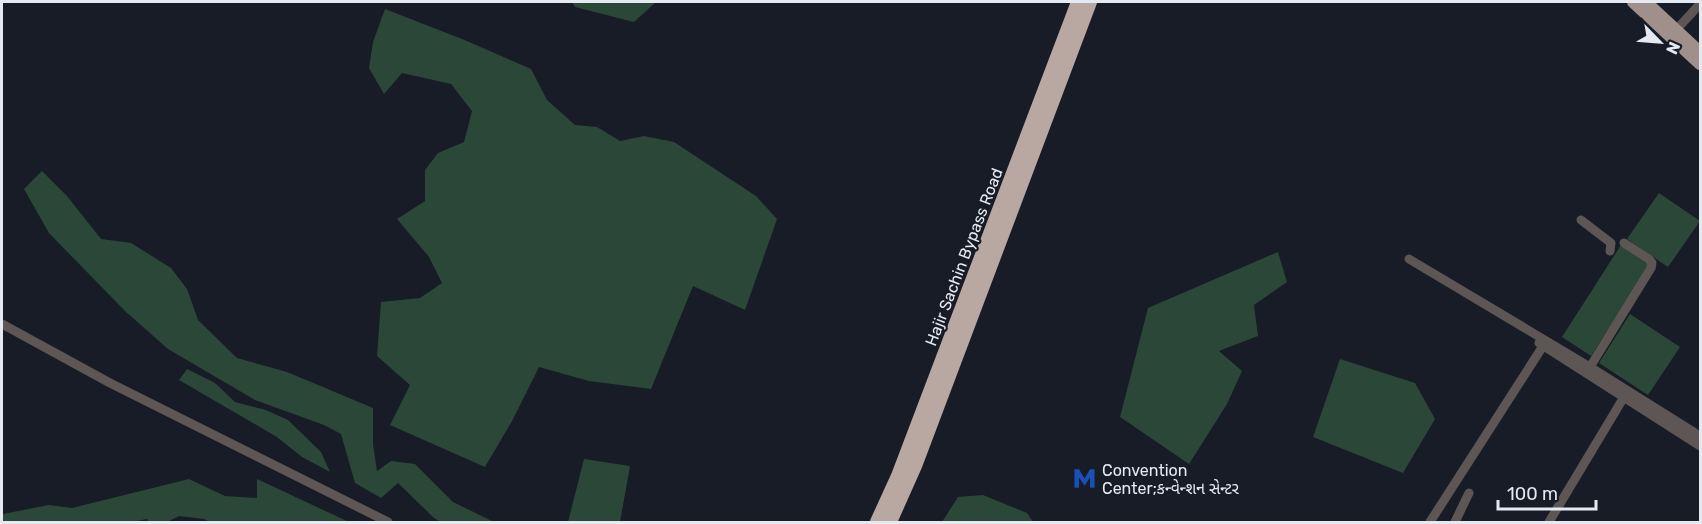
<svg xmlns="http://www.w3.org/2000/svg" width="1702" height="524" font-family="Rubik,'Noto Sans Gujarati',sans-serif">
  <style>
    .green { fill: #2b4738 }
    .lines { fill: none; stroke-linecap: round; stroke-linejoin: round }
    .minor { stroke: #5d5654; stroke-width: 9 }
    .major { stroke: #9f908c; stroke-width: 12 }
    .highway { stroke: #b9a7a2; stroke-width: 14 }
    .labels { text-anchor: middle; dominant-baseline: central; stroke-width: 4.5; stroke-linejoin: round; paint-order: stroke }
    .street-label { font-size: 16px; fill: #e5e9f1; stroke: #171c27 }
    .poi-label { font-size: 16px; fill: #e5e9f1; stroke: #171c27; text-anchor: start }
  </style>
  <rect width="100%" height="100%" fill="#171c27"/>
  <g class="green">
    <polygon points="572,2 656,2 634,22 575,7"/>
    <polygon points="385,9 462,39 531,69 547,100 575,125 597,127 620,141 644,136 674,142 756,196 777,219 745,310 693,286 651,389 589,381 539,367 512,421 485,467 390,425 410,385 377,356 381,302 420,298 442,283 429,257 397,219 425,201 425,170 438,153 464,142 472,111 451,84 402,73 384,94 369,68 373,42"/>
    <polygon points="42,171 67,196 101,239 131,243 171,268 187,289 198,320 237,358 287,372 373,408 373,444 377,471 391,461 415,464 453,502 494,522 441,522 434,518 398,483 381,498 355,483 341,434 324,425 255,400 168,349 125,311 49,233 24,189"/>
    <polygon points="1659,193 1700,221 1668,267 1627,239"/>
    <polygon points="1621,245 1650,264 1591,356 1562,337"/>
    <polygon points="1278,252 1287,282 1254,305 1258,336 1219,351 1242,371 1227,404 1189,464 1120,417 1148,308"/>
    <polygon points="1630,314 1680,347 1648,395 1599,363"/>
    <polygon points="1340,359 1415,383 1435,419 1403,473 1313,437"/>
    <polygon points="187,369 215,383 235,402 266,410 288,420 321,452 330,472 302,457 277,437 179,380"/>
    <polygon points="584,459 630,466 620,522 568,522"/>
    <polygon points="189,479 225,496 257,498 257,479 349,522 210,522 204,519 179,516 167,522 148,522 147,519 132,522 2,522 3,514 49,505 72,508"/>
    <polygon points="983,495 1027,513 1033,522 942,522 958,497"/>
  </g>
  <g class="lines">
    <g class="minor">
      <polyline points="1676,30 1700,4"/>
      <polyline points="1581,220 1611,243 1610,251"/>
      <polyline points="1409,259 1590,367 1700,436"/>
      <polyline points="2,324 110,383 388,522"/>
      <polyline points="1539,343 1700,446"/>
      <polyline points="1590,367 1651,268 1652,263 1649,259 1624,243"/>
      <polyline points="1430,522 1543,346"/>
      <polyline points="1455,522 1469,493"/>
      <polyline points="1549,522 1624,397"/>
    </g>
    <g class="major">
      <polyline points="1633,2 1700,64"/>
      <polyline points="1646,2 1700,52"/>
    </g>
    <g class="highway">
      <polyline points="877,522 898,476 1078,2"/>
      <polyline points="890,522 915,466 1090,2"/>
    </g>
  </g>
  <defs>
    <symbol id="metro-bare" viewBox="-9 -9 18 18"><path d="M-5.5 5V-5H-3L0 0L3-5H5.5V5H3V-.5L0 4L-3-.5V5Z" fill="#1a4fb4" stroke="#171c27" stroke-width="2.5" paint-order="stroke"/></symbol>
  </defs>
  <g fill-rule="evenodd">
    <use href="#metro-bare" x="1068" y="462" width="33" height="33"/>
  </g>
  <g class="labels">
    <g class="street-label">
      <text transform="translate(964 257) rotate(-69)">Hajir Sachin Bypass Road</text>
    </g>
    <g class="poi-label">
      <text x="1102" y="470">Convention<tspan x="1102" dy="18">Center;કન્વેન્શન સેન્ટર</tspan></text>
    </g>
  </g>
  <rect width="1702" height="524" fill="none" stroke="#e5e9f1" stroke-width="6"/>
  <g transform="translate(1660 42) rotate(115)" stroke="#171c27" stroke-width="4.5" paint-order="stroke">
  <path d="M0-4.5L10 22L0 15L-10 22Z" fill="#e5e9f1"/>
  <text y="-9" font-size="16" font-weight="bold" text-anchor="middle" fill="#e5e9f1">N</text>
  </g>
  <path d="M1498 500v9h98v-9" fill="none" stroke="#e5e9f1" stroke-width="3"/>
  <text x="1507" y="500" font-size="18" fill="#e5e9f1" stroke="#171c27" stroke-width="4.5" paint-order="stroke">100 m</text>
</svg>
